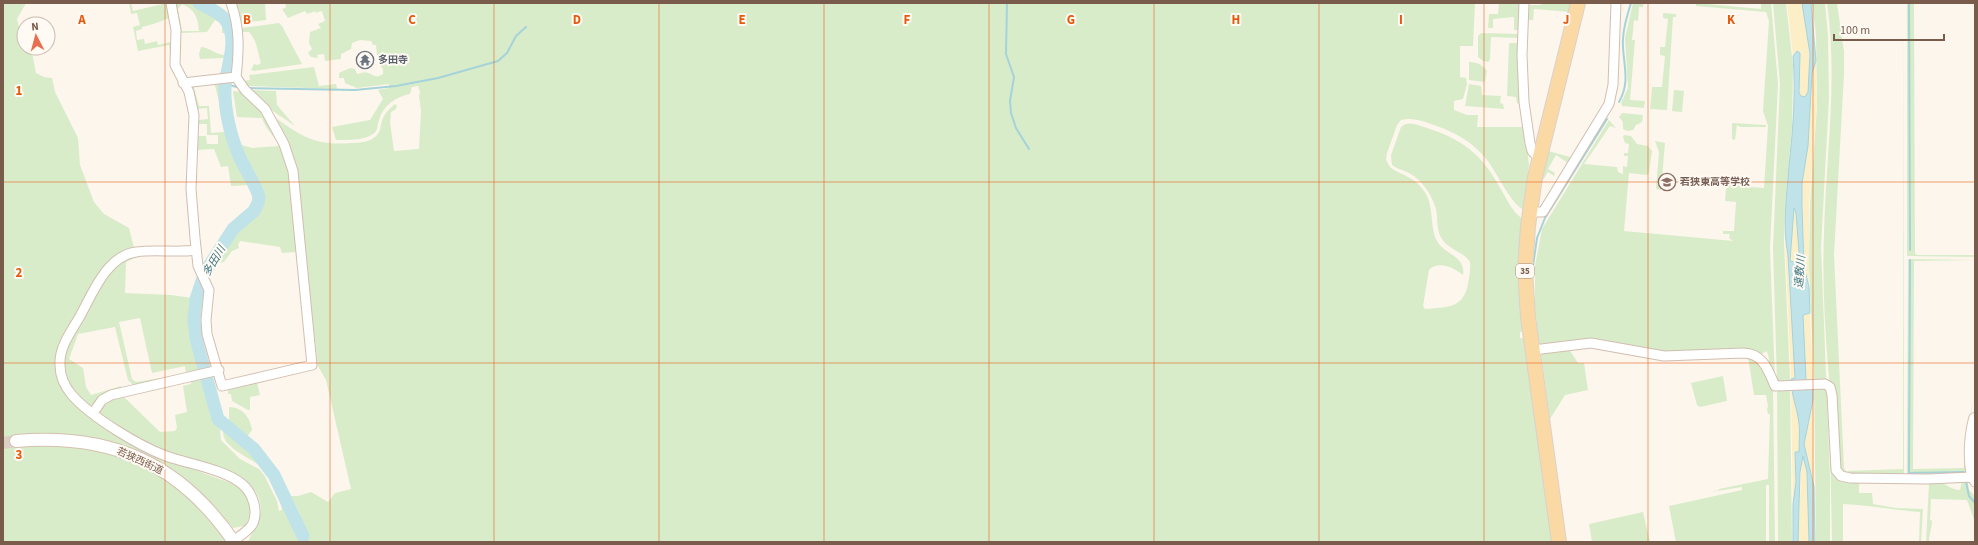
<svg xmlns="http://www.w3.org/2000/svg" width="1978" height="545" font-family="'Source Sans 3','Noto Sans JP',sans-serif">
  <style>
    .green { fill: #d8ecc9; fill-rule: evenodd }
    .sand { fill: #fcefc7 }
    .water { fill: #bfe3e8; stroke: #a5d3da; fill-rule: evenodd }
    .lines { fill: none; stroke-linecap: round; stroke-linejoin: round }
    .stream { stroke: #a5d3da; stroke-width: 2 }
    .river { stroke: #bfe3e8; stroke-width: 13 }
    .secondary-tunnel { stroke: #dcd0c4; stroke-width: 12; stroke-dasharray: 12 6; stroke-linecap: butt }
    .street-casing { stroke: #d1beb0; stroke-width: 11 }
    .secondary-casing { stroke: #d6c0b0; stroke-width: 14 }
    .primary-casing { stroke: #dad1cd; stroke-width: 16 }
    .street { stroke: #fff; stroke-width: 9 }
    .secondary { stroke: #fff; stroke-width: 12 }
    .primary { stroke: #fbd9a5; stroke-width: 14 }
    .grid { fill: none; stroke: #e8590c; stroke-width: 1; stroke-opacity: 0.55 }
    .labels { text-anchor: middle; dominant-baseline: central; stroke-width: 4; stroke-linejoin: round; paint-order: stroke }
    .shield { fill: #fffaf3; stroke: #a28b7f; stroke-width: 1 }
    .shield-label { font-size: 9px; font-weight: bold; fill: #7a5c4d }
    .worship-label { font-size: 10px; font-weight: bold; fill: #5b616d; stroke: #fffaf3; text-anchor: start }
    .education-label { font-size: 10px; font-weight: bold; fill: #785e54; stroke: #fffaf3; text-anchor: start }
    .street-label { font-size: 10px; fill: #7a5c4d; stroke: #fffaf3 }
    .water-label { font-size: 11px; font-style: italic; fill: #437c86; stroke: #fffaf3 }
    .grid-label { font-size: 13px; text-anchor: middle; font-weight: bold; fill: #e8590c; stroke: #fffaf3; stroke-width: 4; stroke-linejoin: round; paint-order: stroke }
  </style>
  <rect width="100%" height="100%" fill="#fdf6ec"/>
  <g class="green">
    <path d="M3,3H26L17,19L19,27L24,32V48H31L36,73L44,77L52,78L55,92L78,138L80,165L94,202L104,214L129,228L134,248L113,259L56,360C55,375 59,385 68,397L168,460L236,485C249,496 257,511 244,526L233,528L199,491L161,464L84,437L48,434L41,444L97,448L149,467L195,500L229,542H3Z"/>
    <path d="M129,3H131L133,11L167,3L169,18C160,22 151,25 142,27V29L136,31L137,40L144,39L145,44L157,41L158,45L171,42L170,51L169,45L138,51L133,27L140,25L137,13L131,14Z"/>
    <path d="M174,3H191L221,21L224,25L226,33H222V24L215,20L207,32L181,33ZM182,4C195,10 198,17 199,31H182L178,9Z"/>
    <polygon points="236,3 265,3 266,20 241,23"/>
    <path d="M285,3H1475L1473,46H1460V77L1466,78L1467,84L1463,99L1454,101V110L1467,115H1478L1477,127H1523L1525,130L1529,165L1527,178L1530,179L1525,210C1513,208 1496,171 1487,160C1474,143 1456,133 1437,126C1424,122 1414,117 1401,120L1397,125L1387,153L1386,160L1390,167C1401,176 1413,175 1424,191C1435,206 1429,226 1437,241C1445,255 1466,256 1463,275C1454,268 1438,260 1429,270L1423,306L1425,309C1447,307 1463,309 1468,284C1469,277 1471,270 1470,262C1464,252 1449,250 1442,239C1436,230 1438,219 1436,209C1432,195 1422,180 1409,173C1403,170 1397,169 1392,165L1391,155L1401,127C1408,120 1418,125 1427,128C1461,139 1481,153 1499,186C1507,199 1511,211 1524,220L1527,331L1520,332V338H1528L1554,542H248C254,526 265,517 259,499C249,466 187,461 159,449C138,439 119,427 100,414V410L110,400L123,396L160,432L175,431L177,428L175,415L187,412L183,386L191,384V379L203,377L211,418L220,427L221,440L240,459L259,469L264,475L277,501L279,511L282,510C279,495 272,479 262,468C253,458 217,447 224,428L262,463L272,476L295,522L300,514L291,496H298L311,492L328,502L335,493L351,489L326,380L318,366L299,202L273,116C301,136 315,146 351,143C360,143 371,142 377,135C381,131 380,126 382,121C384,114 389,109 395,104L397,106L396,109L391,112L390,122L394,151L419,149L421,111L419,96L420,92L418,86L412,87L410,94C396,97 383,105 379,120C377,126 378,131 373,134C363,141 347,140 336,140L332,127L370,120L383,99L378,90L389,88V84L357,88L345,83L344,78H339V73L350,68L355,69L357,74C360,73 365,72 368,73C374,75 376,79 383,74V69L378,63L376,45H373L371,41L360,40L352,43L351,49L341,54V59L325,61L324,54L317,55L318,58L311,57L308,53L312,49L309,43L310,32L321,28L318,24L325,21L322,11L315,13L316,11L307,14L305,11L288,18L282,9L286,8Z"/>
    <polygon points="1499,3 1521,3 1520,30 1514,30 1514,17 1493,19 1493,28 1488,28 1489,14 1498,14"/>
    <polygon points="1542,3 1573,3 1571,12 1534,9 1533,20 1527,20 1527,5 1541,5"/>
    <polygon points="1633,3 1644,3 1643,7 1639,7 1638,21 1634,20 1632,40 1635,40 1630,100 1645,101 1644,108 1622,106 1621,103 1628,88 1625,38"/>
    <polygon points="1696,3 1761,9 1761,4 1750,3 1771,3 1778,84 1770,248 1775,380 1768,363 1769,359 1767,351 1759,355 1749,349 1743,348 1665,352 1592,340 1539,344 1535,308 1535,266 1542,229 1609,120 1616,128 1610,126 1584,164 1617,167 1618,172 1623,174 1623,166 1627,167 1628,156 1624,156 1624,153 1628,153 1629,144 1625,143 1623,137 1624,135 1631,136 1637,144 1648,146 1652,151 1649,173 1647,175 1629,173 1624,231 1733,241 1729,238 1730,234 1723,234 1723,231 1734,231 1736,202 1725,201 1727,177 1750,179 1750,187 1764,188 1768,126 1763,111 1769,21 1766,12 1696,6"/>
    <polygon points="1773,3 1786,3 1793,66 1792,127 1785,207 1784,242 1790,379 1792,542 1778,542 1777,382 1773,248 1780,84"/>
    <polygon points="1812,3 1825,3 1828,36 1829,98 1821,247 1830,478 1830,542 1816,542 1814,380 1809,267 1810,204 1817,106 1816,35"/>
    <path d="M1827,3H1837L1844,52V74L1834,255L1844,468L1846,471L1903,469L1904,3V474L1849,476L1839,472C1830,393 1821,313 1824,233C1826,156 1838,80 1827,3Z"/>
    <polygon points="1907,3 1914,3 1915,254 1918,255 1975,255 1975,257 1907,256"/>
    <polygon points="1663,13 1676,14 1676,17 1673,17 1667,110 1650,109 1652,87 1662,87 1665,56 1660,55 1660,47 1665,47 1668,19 1663,18"/>
    <path d="M279,23L282,26L302,64L254,71L251,70L254,64L258,65L261,63C257,51 258,42 249,32H242V28Z"/>
    <polygon points="1481,33 1520,34 1520,38 1491,37 1490,60 1488,62 1483,61 1478,57 1478,36"/>
    <polygon points="1510,43 1519,43 1522,105 1517,103 1516,97 1507,96 1509,44"/>
    <path d="M201,47C210,48 215,54 224,55V58L200,59L199,54Z"/>
    <path d="M1469,62C1476,62 1482,64 1487,71L1485,82L1469,80Z"/>
    <polygon points="314,67 319,86 336,84 337,89 247,86 243,81 250,80 249,75"/>
    <path d="M222,81C221,118 234,153 250,185L231,186L228,166L221,167L214,149L196,150V136H206L207,144H218V135H207V124H197L198,120L208,119L207,108L197,109L190,86H195L194,88L199,106H209L211,133L224,132L223,116L214,82Z"/>
    <polygon points="1469,84 1481,86 1482,95 1501,96 1500,103 1503,104 1504,109 1465,106"/>
    <polygon points="248,90 276,91 277,105 295,126 267,107"/>
    <polygon points="1674,90 1684,91 1682,112 1672,111"/>
    <path d="M233,91L243,92L263,111L287,160L293,202L296,252L282,253L280,247L240,241L238,245L239,248L232,251L224,262L215,263L237,232L257,212L261,205L262,195L260,188L243,159L238,144L252,148L279,146C274,135 266,130 262,118L237,117Z"/>
    <polygon points="1622,113 1643,115 1642,122 1636,125 1633,130 1627,131 1623,129 1623,122 1619,117"/>
    <polygon points="1732,123 1766,125 1766,127 1740,127 1737,125 1735,140 1732,139"/>
    <polygon points="1655,141 1665,143 1661,190 1656,189 1659,152"/>
    <polygon points="1548,151 1574,158 1568,163 1556,155 1548,169 1555,173 1554,176 1548,172 1541,183"/>
    <path d="M141,255L126,262L125,293L171,295L192,298L191,320L193,341L201,370L186,373L185,366L152,373L140,318L119,322L132,379L136,382L172,376V378L134,386L128,380L115,327L78,334L69,359L83,368L86,387L91,395L121,386V389L90,406C68,387 58,375 68,345C78,325 107,267 126,258C130,256 137,256 141,255Z"/>
    <polygon points="1908,259 1975,260 1914,261 1913,469 1964,468 1966,431 1975,395 1969,422 1966,470 1965,473 1960,475 1907,474"/>
    <polygon points="1569,349 1578,363 1584,363 1588,390 1565,395 1550,419 1541,352"/>
    <polygon points="1748,357 1759,362 1773,389 1775,542 1769,542 1769,485 1766,485 1766,542 1676,542 1669,506 1742,490 1742,487 1711,492 1719,490 1719,489 1768,479 1770,414 1768,414 1767,409 1768,406 1766,395 1754,395"/>
    <polygon points="1723,376 1727,401 1700,407 1697,405 1691,383"/>
    <polygon points="254,382 257,383 260,395 250,397 250,410 248,410 232,401 231,394 228,394 228,389 230,387"/>
    <path d="M1829,391L1835,470L1859,480V493H1872L1873,504L1896,508L1923,509L1921,542H1919L1920,512C1894,510 1869,505 1843,504V542H1832Z"/>
    <path d="M229,407C243,407 250,418 252,430L246,438L229,423Z"/>
    <path d="M1933,481C1945,481 1949,490 1960,490L1962,481L1968,482L1969,490L1975,496V522L1967,500L1931,499L1930,520L1932,521C1932,527 1929,535 1929,542H1926L1929,484Z"/>
    <polygon points="1643,512 1650,542 1592,542 1589,524"/>
  </g>
  <g class="sand">
    <polygon points="1787,3 1802,3 1810,54 1808,92 1805,97 1801,96 1799,93 1800,53 1795,52 1793,56"/>
    <polygon points="1816,61 1817,105 1809,204 1809,287 1804,266 1802,183 1808,146 1812,73"/>
    <polygon points="1794,208 1796,213 1800,265 1798,270 1790,261"/>
    <polygon points="1785,242 1788,255 1795,379 1791,379"/>
    <polygon points="1810,313 1813,380 1806,380 1803,315"/>
    <path d="M1791,391C1800,409 1799,432 1799,452H1795L1796,492L1793,504Z"/>
    <polygon points="1813,400 1814,487 1804,444"/>
    <polygon points="1803,456 1807,472 1809,542 1798,542 1802,457"/>
  </g>
  <path class="water" d="M1802,3H1811L1816,61L1812,73L1808,146L1802,183V207L1804,266L1809,287L1810,313L1803,315L1806,380H1813V400L1804,444L1814,487L1815,542H1809L1807,472L1803,456L1800,472L1798,542H1793V504L1796,482L1795,452H1799C1799,442 1800,432 1799,423C1797,407 1791,394 1791,379L1795,378L1788,255C1782,226 1787,195 1789,166C1793,130 1796,92 1793,56L1797,51L1800,53L1799,93L1801,96L1805,97L1808,92L1810,54ZM1794,208L1796,213L1800,265L1799,270L1795,262L1790,261Z"/>
  <g class="lines">
    <g class="stream">
      <polyline points="1007,3 1006,54 1014,77 1010,101 1011,113 1016,128 1029,149"/>
      <polyline points="1909,3 1910,250"/>
      <polyline points="225,84 241,88"/>
      <polyline points="247,88 355,90 396,86 438,78 498,61 507,53 516,36 526,27"/>
      <path d="M1619,102C1630,83 1624,67 1623,47C1622,32 1627,16 1631,3"/>
      <polyline points="1910,260 1909,473 1964,472"/>
      <polyline points="1533,266 1537,238 1545,218 1607,119"/>
      <polyline points="1966,482 1969,496 1975,503"/>
      <polyline points="303,536 307,542"/>
      <polyline points="301,542 303,536"/>
    </g>
    <path class="river" d="M199,3C209,9 223,13 228,24C238,44 226,67 225,87C224,110 231,138 240,158C246,171 255,183 259,197L258,203L254,211L233,229L205,272L196,299L194,320L196,339L218,419L254,449L274,475L303,536"/>
    <polyline class="secondary-tunnel" points="3,443 16,441"/>
    <defs>
      <g id="street">
        <path d="M171,3L176,30L175,65L189,92L194,115L191,189L195,238L198,266L209,290L206,320L207,334L222,386L312,365L293,171L284,144L265,109L245,90L236,77C239,51 240,28 231,3"/>
        <polyline points="1524,3 1522,55 1524,102 1530,143 1532,151 1539,158"/>
        <polyline points="183,83 236,77"/>
        <polyline points="1529,212 1543,212 1609,104 1613,85 1616,3"/>
        <path d="M196,250C176,253 156,249 136,252C106,256 92,295 79,318C70,333 59,348 60,365C60,376 65,387 72,395C91,417 139,446 166,456C188,464 224,469 242,484C253,493 259,512 252,525C247,532 240,536 233,541"/>
        <path d="M1533,350L1591,343L1664,356L1743,353C1763,353 1768,370 1775,386L1825,384L1830,387L1832,395L1836,470L1841,476L1850,478L1927,479L1973,477L1975,482"/>
        <polyline points="93,413 102,400 111,395 219,370"/>
      </g>
      <g id="secondary">
        <path d="M16,441C111,433 180,463 234,542"/>
        <path d="M1973,477C1969,456 1970,439 1975,419"/>
      </g>
      <polyline id="primary" points="1559,542 1528,317 1525,270 1528,226 1535,177 1578,3"/>
    </defs>
    <use href="#street" class="street-casing"/>
    <use href="#secondary" class="secondary-casing"/>
    <use href="#primary" class="primary-casing"/>
    <use href="#street" class="street"/>
    <use href="#secondary" class="secondary"/>
    <use href="#primary" class="primary"/>
  </g>
  <path class="grid" d="M165,3V542M330,3V542M494,3V542M659,3V542M824,3V542M989,3V542M1154,3V542M1319,3V542M1484,3V542M1648,3V542M1813,3V542M3,182H1975M3,363H1975"/>
  <defs>
    <symbol id="temple-ring" viewBox="-11 -11 22 22"><circle r="9.5" fill="#fffaf3" stroke="#6b7280" stroke-width="1.5"/><path d="M0-6L5-2H3V0L6.5 2.5H4V6H1.5V3h-3V6H-4V2.5H-6.5L-3 0V-2H-5Z" fill="#6b7280"/></symbol>
    <symbol id="school-ring" viewBox="-11 -11 22 22"><circle r="9.5" fill="#fffaf3" stroke="#8d6e63" stroke-width="1.5"/><path d="M0-5L7-2L0 1L-7-2ZM-4 1L0 2.5L4 1V4Q0 6-4 4Z" fill="#8d6e63"/></symbol>
  </defs>
  <g fill-rule="evenodd">
    <use href="#temple-ring" x="355" y="50" width="20" height="20"/>
    <use href="#school-ring" x="1657" y="172" width="20" height="20"/>
  </g>
  <g class="labels">
    <rect class="shield" x="1516" y="264" width="18" height="14" rx="3"/>
    <g class="shield-label">
      <text x="1525" y="271">35</text>
    </g>
    <g class="worship-label">
      <text x="378" y="60">多田寺</text>
    </g>
    <g class="education-label">
      <text x="1680" y="182">若狭東高等学校</text>
    </g>
    <g class="street-label">
      <text transform="translate(140 461) rotate(25)">若狭西街道</text>
    </g>
    <g class="water-label">
      <text transform="translate(214 261) rotate(-59)">多田川</text>
      <text transform="translate(1800 272) rotate(-86)">遠敷川</text>
    </g>
  </g>
  <g class="grid-label">
    <text x="82" y="24">A</text>
    <text x="247" y="24">B</text>
    <text x="412" y="24">C</text>
    <text x="577" y="24">D</text>
    <text x="742" y="24">E</text>
    <text x="907" y="24">F</text>
    <text x="1071" y="24">G</text>
    <text x="1236" y="24">H</text>
    <text x="1401" y="24">I</text>
    <text x="1566" y="24">J</text>
    <text x="1731" y="24">K</text>
    <text x="19" y="95">1</text>
    <text x="19" y="277">2</text>
    <text x="19" y="459">3</text>
  </g>
  <rect width="1978" height="545" fill="none" stroke="#7a5c4d" stroke-width="8"/>
  <g transform="translate(36 36) rotate(354)"><circle r="19" fill="#fffaf3" stroke="#cabbb1"/>
  <path d="M0-3L7 15L0 10L-7 15Z" fill="#e76f51"/>
  <text y="-6" font-size="11" font-weight="bold" text-anchor="middle" fill="#7a5c4d">N</text>
  </g>
  <path d="M1834 34v6h110v-6" fill="none" stroke="#7a5c4d" stroke-width="2"/>
  <text x="1840" y="34" font-size="12" fill="#7a5c4d" stroke="#fffaf3" stroke-width="3" paint-order="stroke">100 m</text>
</svg>
